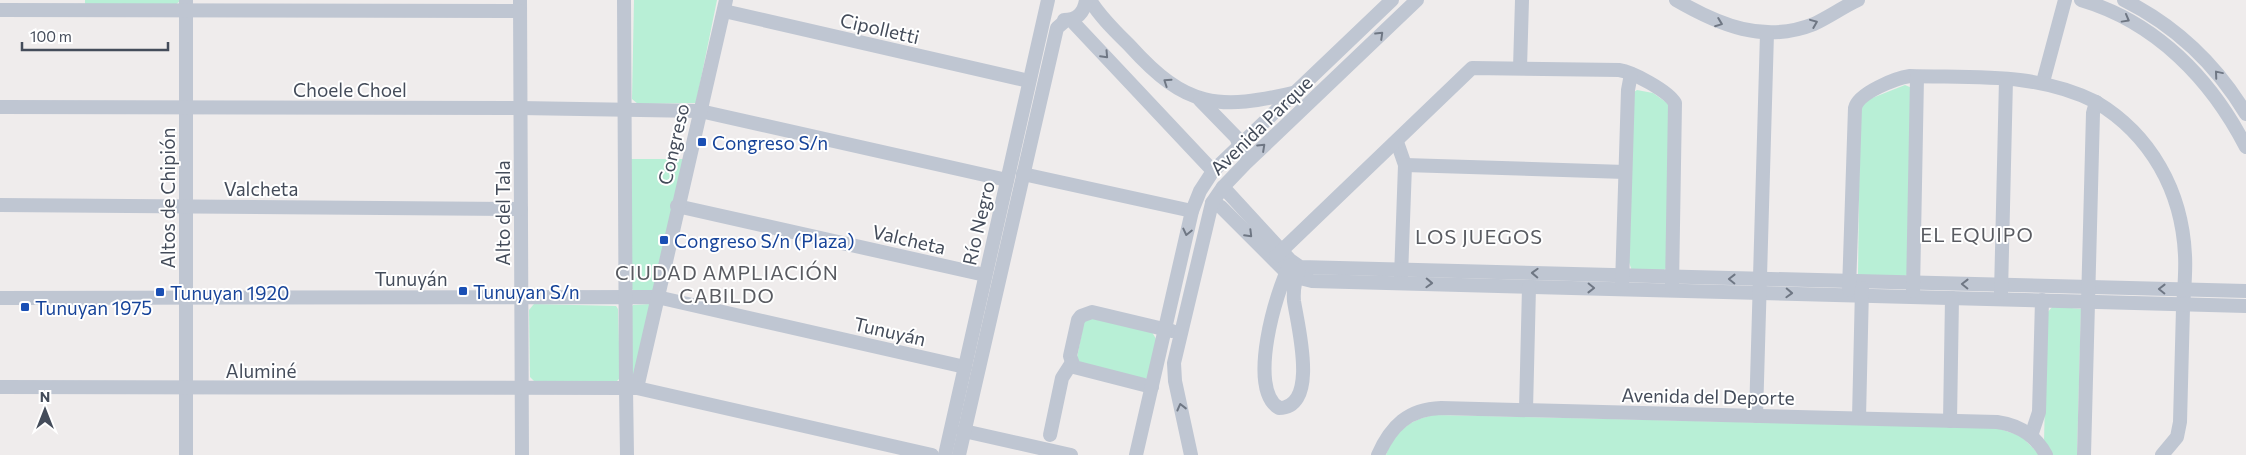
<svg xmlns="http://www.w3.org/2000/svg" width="2246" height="455" font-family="Commissioner,sans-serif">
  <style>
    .green { fill: #b8efd6 }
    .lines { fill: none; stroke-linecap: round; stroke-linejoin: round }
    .minor { stroke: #bfc6d2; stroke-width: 14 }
    .oneway { stroke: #6f7784 }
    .transit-dot { fill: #1a4fb4; stroke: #fff; stroke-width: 2 }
    .labels { text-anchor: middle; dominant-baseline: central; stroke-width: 4; stroke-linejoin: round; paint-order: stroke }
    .street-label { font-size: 19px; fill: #444c5a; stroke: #fff }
    .transit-label { font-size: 19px; fill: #164399; stroke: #fff; text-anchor: start }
    .neighbourhood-label { font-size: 20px; letter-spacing: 1px; fill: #595b61; stroke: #fff }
  </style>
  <rect width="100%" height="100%" fill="#efecec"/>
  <g class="green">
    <polygon points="85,0 180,0 180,1 175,5 85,7"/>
    <polygon points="634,0 717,0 696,103 638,104 632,99"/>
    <polygon points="1905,85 1912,88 1909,273 1905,276 1858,276 1860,109 1862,102"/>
    <polygon points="1637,90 1653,93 1670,105 1666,268 1664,270 1632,271 1629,262 1634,92"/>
    <polygon points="629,159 684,159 655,290 636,293 629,286"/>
    <polygon points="534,304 616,306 618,309 620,378 617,381 536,383 530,377 529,310"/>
    <polygon points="650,304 637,381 630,380 630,309 633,305"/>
    <polygon points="2053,306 2081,309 2077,455 2052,455 2044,442 2047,313"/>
    <polygon points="1090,318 1152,332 1156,339 1150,374 1147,378 1141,378 1081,364 1077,358 1084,321"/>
    <path d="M1435,415L1997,428L2021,436L2040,455H1386C1394,431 1411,419 1435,415Z"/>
  </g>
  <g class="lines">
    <g class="minor">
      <polyline points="186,0 186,455"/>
      <polyline points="520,0 522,455"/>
      <path d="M1090,0C1100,17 1116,32 1130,46C1186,108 1218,111 1297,92"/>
      <path d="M1676,0C1719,25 1764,44 1814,24C1829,17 1843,7 1858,0"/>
      <path d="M2081,0C2156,22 2211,79 2246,147"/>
      <path d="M2124,0C2176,26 2216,64 2246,114"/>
      <polyline points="0,10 520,11"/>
      <polyline points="724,11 1029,81"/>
      <path d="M1064,20C1077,20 1084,13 1086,0"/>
      <polyline points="1071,20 1213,171"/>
      <polyline points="1520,68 1522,0"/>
      <polyline points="2043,82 2065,0"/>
      <polyline points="1200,100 1236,137 1243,153"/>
      <path d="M2096,102C2151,135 2182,191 2185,255C2186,273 2184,291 2183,308C2182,346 2181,384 2180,422L2177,437L2162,455"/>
      <polyline points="0,107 520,108 700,111 1007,180"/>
      <polyline points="1397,142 1405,165 1401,277"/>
      <polyline points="1405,165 1625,172"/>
      <polyline points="1023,174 1192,211"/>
      <polyline points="1223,187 1290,260 1300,267 2246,291"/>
      <polyline points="1212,203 1221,207 1286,272 1296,277 1312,281 2246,306"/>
      <polyline points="0,205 521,209"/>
      <polyline points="677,206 985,275"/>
      <path d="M1276,256L1472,68L1619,70C1633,72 1668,91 1675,103L1672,287"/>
      <path d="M1290,265C1276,291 1247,389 1279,408C1320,408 1297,323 1294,301C1293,290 1295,280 1299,270"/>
      <polyline points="1622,285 1628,90 1631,74"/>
      <path d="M1849,290L1855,108C1858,93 1896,78 1910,76C1974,78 2037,72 2096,102L2093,113L2084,455"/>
      <polyline points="1913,291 1917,77"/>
      <polyline points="2001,293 2006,79"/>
      <polyline points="0,298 657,297 965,367"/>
      <polyline points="0,387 626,388 624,0"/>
      <polyline points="1152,387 1074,367 1070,356 1078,320 1081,316 1092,312 1172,331"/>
      <polyline points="637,388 726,0"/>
      <polyline points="1526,410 1529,287"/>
      <polyline points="1756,416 1767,33"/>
      <polyline points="1859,418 1862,288"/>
      <polyline points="1950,421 1952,298"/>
      <polyline points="964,431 1071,455"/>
      <polyline points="1050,435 1062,378 1071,364"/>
      <polyline points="2031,436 2039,412 2042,300"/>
      <polyline points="627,455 626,388 637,388 932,455"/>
      <polyline points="945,455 1048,0"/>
      <polyline points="959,455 1057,28 1065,21"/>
      <polyline points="1136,455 1192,211 1200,191 1213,171 1392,0"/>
      <polyline points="1191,455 1175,381 1174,363 1212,203 1223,187 1246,163 1417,0"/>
      <path d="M1378,455C1391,426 1408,409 1441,408L1997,422C2019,425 2036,436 2046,455"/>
    </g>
  </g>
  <defs><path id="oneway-chevron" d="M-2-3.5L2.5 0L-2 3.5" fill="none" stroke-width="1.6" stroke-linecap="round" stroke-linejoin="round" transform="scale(1.25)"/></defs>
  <g class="oneway">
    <use href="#oneway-chevron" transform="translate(2126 19) rotate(29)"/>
    <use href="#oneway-chevron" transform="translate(1719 23) rotate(21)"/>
    <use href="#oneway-chevron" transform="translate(1814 23) rotate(-22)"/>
    <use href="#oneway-chevron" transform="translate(1380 35) rotate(-44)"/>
    <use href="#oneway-chevron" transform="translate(1105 55) rotate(47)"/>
    <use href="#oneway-chevron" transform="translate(2218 74) rotate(-130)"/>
    <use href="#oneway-chevron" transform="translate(1167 82) rotate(-146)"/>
    <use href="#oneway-chevron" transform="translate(1262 147) rotate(-43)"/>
    <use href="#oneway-chevron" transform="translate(1187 232) rotate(103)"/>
    <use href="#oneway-chevron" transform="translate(1249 234) rotate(45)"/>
    <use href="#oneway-chevron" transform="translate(1535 273) rotate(-178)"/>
    <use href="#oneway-chevron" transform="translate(1732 279) rotate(-179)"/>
    <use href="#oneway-chevron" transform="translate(1429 283) rotate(2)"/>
    <use href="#oneway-chevron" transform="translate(1965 284) rotate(-179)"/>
    <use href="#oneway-chevron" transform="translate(1591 288) rotate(1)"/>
    <use href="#oneway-chevron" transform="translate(2162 289) rotate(-179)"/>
    <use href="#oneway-chevron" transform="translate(1789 293) rotate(2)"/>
    <use href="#oneway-chevron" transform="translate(1181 407) rotate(-104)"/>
  </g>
  <g class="transit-dot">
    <rect x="697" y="137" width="10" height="10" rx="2.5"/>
    <rect x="659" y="235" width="10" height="10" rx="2.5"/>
    <rect x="458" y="286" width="10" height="10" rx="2.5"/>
    <rect x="155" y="287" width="10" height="10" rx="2.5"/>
    <rect x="20" y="302" width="10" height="10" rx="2.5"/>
  </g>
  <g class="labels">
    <g class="street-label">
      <text transform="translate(880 28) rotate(13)">Cipolletti</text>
      <text x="350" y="89">Choele Choel</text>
      <text transform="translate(1261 125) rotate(-44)">Avenida Parque</text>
      <text transform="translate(673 144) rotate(-77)">Congreso</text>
      <text x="261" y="188">Valcheta</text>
      <text transform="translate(167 198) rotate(-90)">Altos de Chipión</text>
      <text transform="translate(502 213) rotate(-90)">Alto del Tala</text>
      <text transform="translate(978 223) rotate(-77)">Río Negro</text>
      <text transform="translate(909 239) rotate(13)">Valcheta</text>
      <text x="411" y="278">Tunuyán</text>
      <text transform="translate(890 331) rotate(13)">Tunuyán</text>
      <text x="261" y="370">Aluminé</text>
      <text transform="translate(1708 396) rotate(1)">Avenida del Deporte</text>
    </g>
    <g class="transit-label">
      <text x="712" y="142">Congreso S/n</text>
      <text x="674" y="240">Congreso S/n (Plaza)</text>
      <text x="473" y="291">Tunuyan S/n</text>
      <text x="170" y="292">Tunuyan 1920</text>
      <text x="35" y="307">Tunuyan 1975</text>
    </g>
    <g class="neighbourhood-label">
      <text x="1977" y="234">EL EQUIPO</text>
      <text x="1479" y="236">LOS JUEGOS</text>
      <text x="727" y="272">CIUDAD AMPLIACIÓN<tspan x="727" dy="23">CABILDO</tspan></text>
    </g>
  </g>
  <g transform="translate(45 410)" stroke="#ffffff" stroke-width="4" paint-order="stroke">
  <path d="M0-4L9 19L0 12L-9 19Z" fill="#444c5a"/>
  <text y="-8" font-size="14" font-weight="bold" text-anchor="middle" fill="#444c5a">N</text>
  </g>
  <path d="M22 42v8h146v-8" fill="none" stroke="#444c5a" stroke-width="2.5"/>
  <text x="30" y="42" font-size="15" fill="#444c5a" stroke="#ffffff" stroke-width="4" paint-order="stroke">100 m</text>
</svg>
